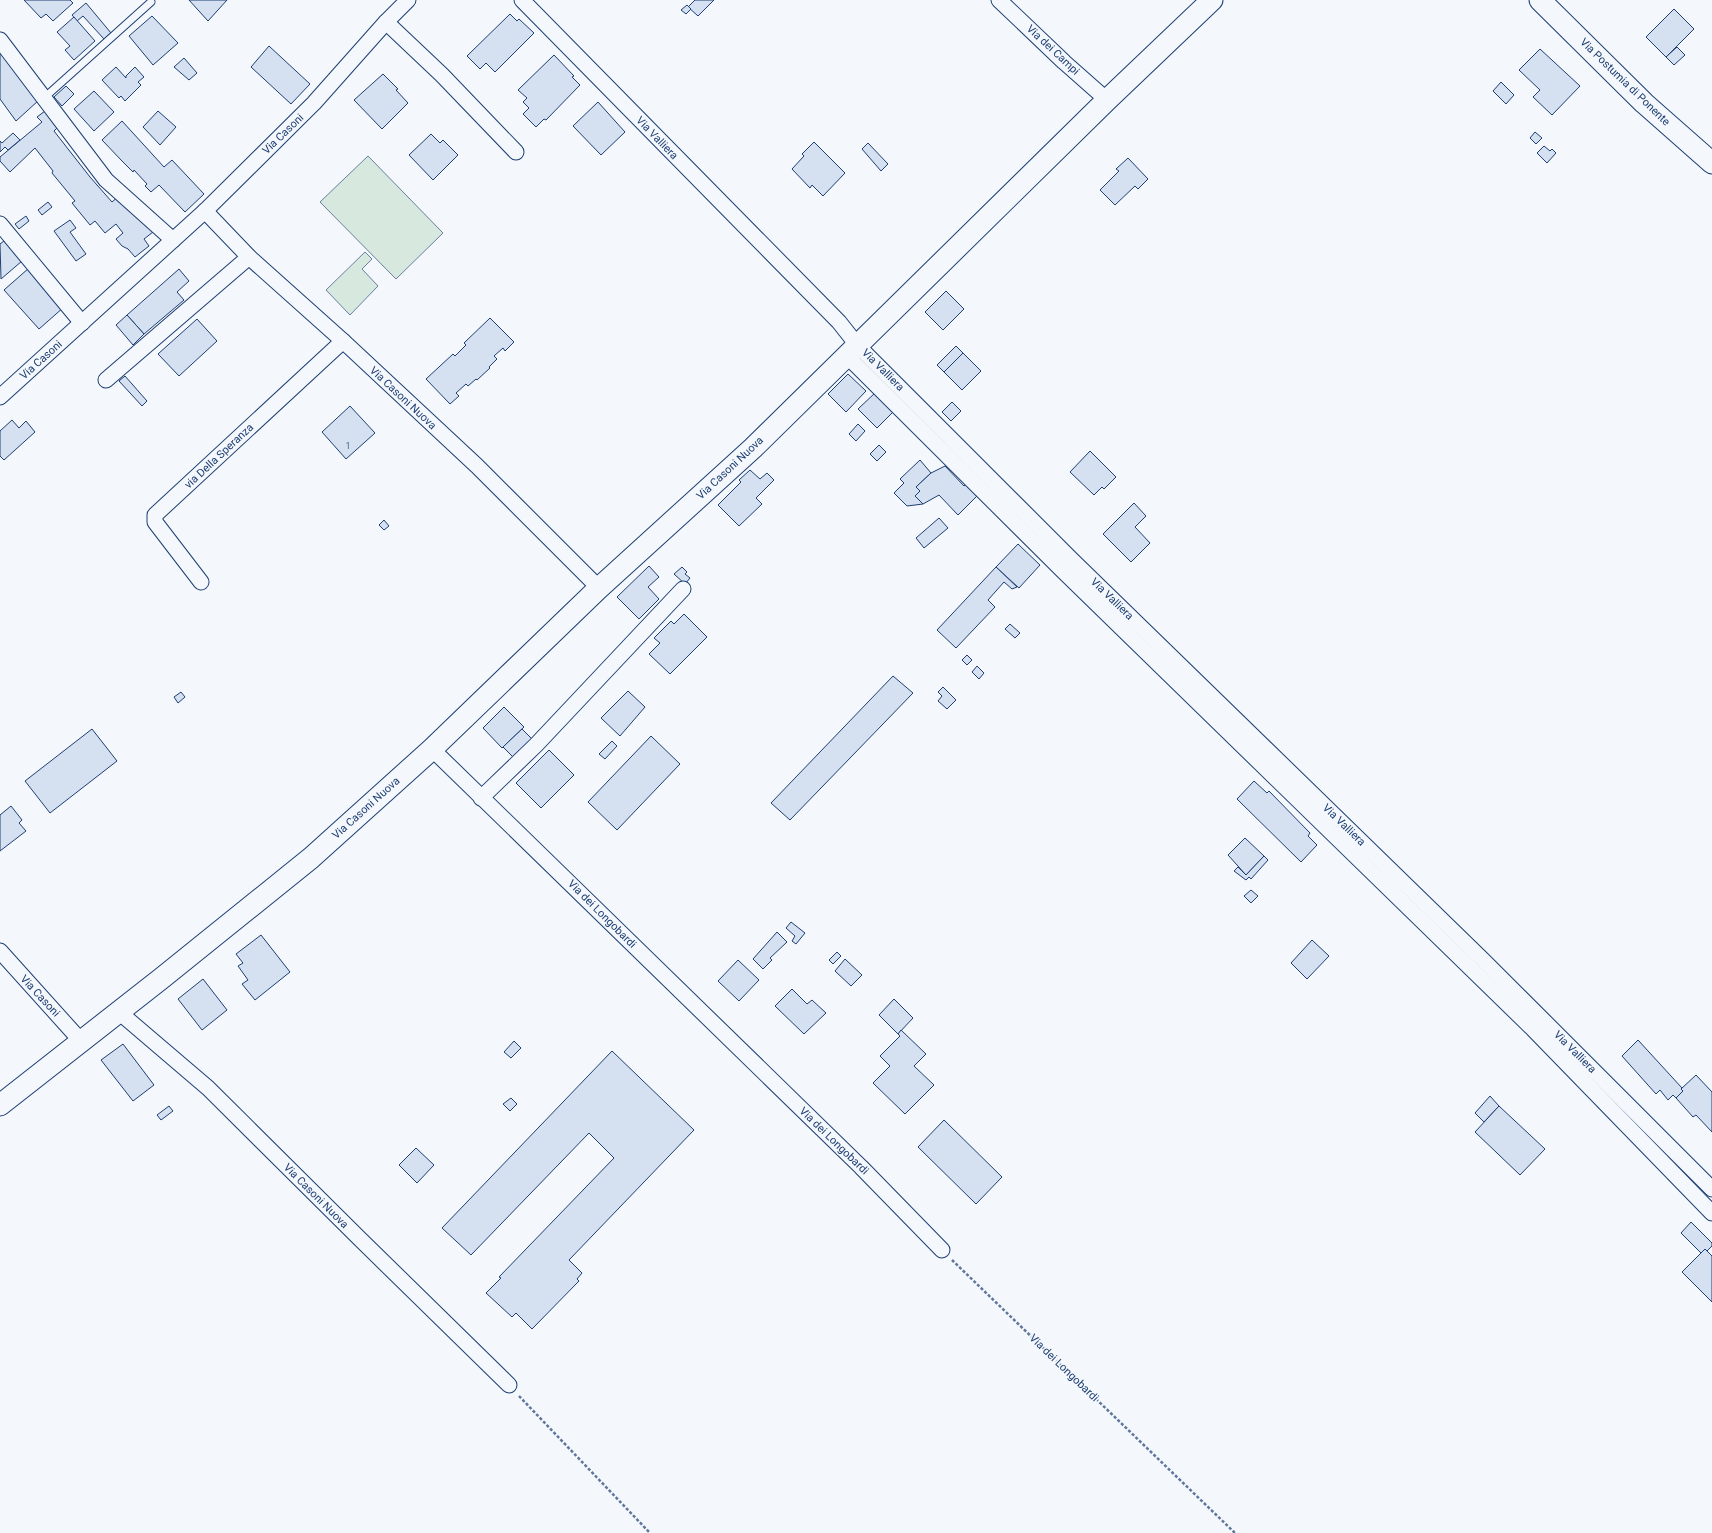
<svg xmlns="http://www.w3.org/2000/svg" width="1712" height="1533" font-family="Roboto,sans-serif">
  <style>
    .green { fill: #d7e8df; stroke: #687fa3 }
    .building { fill: #d5e0f0; stroke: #1d3f73 }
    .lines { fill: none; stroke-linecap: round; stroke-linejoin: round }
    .service-casing { stroke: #1d3f73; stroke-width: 9 }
    .minor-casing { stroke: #1d3f73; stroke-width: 17 }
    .secondary-casing { stroke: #1d3f73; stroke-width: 23 }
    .path { stroke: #5e769c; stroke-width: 2.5; stroke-dasharray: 3 2; stroke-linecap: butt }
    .service { stroke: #f4f7fb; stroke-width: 7 }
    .minor { stroke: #f4f7fb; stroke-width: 15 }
    .secondary { stroke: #f4f7fb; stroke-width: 21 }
    .labels { text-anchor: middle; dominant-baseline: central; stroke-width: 3; stroke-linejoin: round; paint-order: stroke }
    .number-label { font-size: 9px; fill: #4b6792 }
    .street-label { font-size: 11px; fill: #1d3f73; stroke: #f4f7fb }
  </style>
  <rect width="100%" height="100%" fill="#f4f7fb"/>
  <g class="green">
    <polygon points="368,156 443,233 396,279 320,202"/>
    <polygon points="365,252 372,259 362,269 378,286 350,315 326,290"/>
  </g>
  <g class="building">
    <polygon points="24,0 70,0 73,3 53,21 46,14 41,18"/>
    <polygon points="189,0 227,0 208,21"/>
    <polygon points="695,0 714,0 698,16 688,7"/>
    <polygon points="86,3 111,33 104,39 83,16 77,21 72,15"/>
    <polygon points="687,5 691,9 686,14 681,10"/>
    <polygon points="1674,9 1694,29 1666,57 1646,37"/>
    <polygon points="510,14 517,21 519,19 534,33 495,72 486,63 480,69 467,56"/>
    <polygon points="152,16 178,43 153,65 129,36"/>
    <polygon points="74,17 95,41 74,60 65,50 70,46 57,32"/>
    <polygon points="269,46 310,84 291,104 251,67"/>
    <polygon points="1677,47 1685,55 1674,65 1666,57"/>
    <polygon points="0,49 39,100 16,121 0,99"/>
    <polygon points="1540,49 1580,86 1552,115 1533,97 1540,90 1519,70"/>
    <polygon points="554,55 574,76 572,77 580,85 546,120 544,119 536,127 523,114 529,108 523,102 527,98 518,90"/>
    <polygon points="184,58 197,73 189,80 174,67"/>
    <polygon points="116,67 126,78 126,76 135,67 144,77 138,82 141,85 125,101 121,96 119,98 102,80"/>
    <polygon points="383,74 398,89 396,90 408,103 382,129 354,100"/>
    <polygon points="1501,82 1514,95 1506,104 1493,91"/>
    <polygon points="66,86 74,94 62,106 54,97"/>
    <polygon points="94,91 114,112 94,131 74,109"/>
    <polygon points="598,102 625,132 601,155 573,126"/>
    <polygon points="45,111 57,128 54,131 90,177 112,202 120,195 153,232 144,239 149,246 135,257 128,249 122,246 116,239 123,233 116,224 105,233 95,221 90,225 72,203 75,201 52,173 53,171 35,148 10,172 0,161 0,157 42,122 37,117"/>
    <polygon points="158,111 176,127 160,145 143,127"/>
    <polygon points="122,121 164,167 172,160 204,194 185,212 159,185 151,192 145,186 147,184 134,170 133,172 122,161 102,140"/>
    <polygon points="1535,132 1542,138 1536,144 1530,138"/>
    <polygon points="13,133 20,140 8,150 5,147 0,152 0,141 2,143"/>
    <polygon points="431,134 440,143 443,140 458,155 433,180 409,155"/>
    <polygon points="814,142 845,173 823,196 812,185 810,188 792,169 804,156 802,154"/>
    <polygon points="868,143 888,164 881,171 862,149"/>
    <polygon points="1544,146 1550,151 1552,149 1556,153 1547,163 1537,153"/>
    <polygon points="1128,158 1148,179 1138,189 1135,186 1115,205 1100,190 1119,171 1116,169"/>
    <polygon points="48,202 52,207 42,215 38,210"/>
    <polygon points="26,216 29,221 19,229 15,224"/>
    <polygon points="70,220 76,228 70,232 86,254 76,261 54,231"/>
    <polygon points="4,241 22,261 1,279 0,244"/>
    <polygon points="29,268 64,307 39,329 4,290"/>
    <polygon points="179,269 189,281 177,292 184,300 144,334 127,315"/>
    <polygon points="946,291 964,309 943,330 925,312"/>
    <polygon points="127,315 144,334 133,345 116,325"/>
    <polygon points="490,318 514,342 505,351 503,348 494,356 497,359 489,367 490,368 477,380 476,379 468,386 466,384 456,393 459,396 450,404 426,379 453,354 455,356 466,345 464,343"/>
    <polygon points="197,319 217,341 179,376 158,354"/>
    <polygon points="956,346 963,353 944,372 937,365"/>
    <polygon points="963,353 981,371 962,390 944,372"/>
    <polygon points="848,374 866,391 846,412 828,394"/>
    <polygon points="125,376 147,401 142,406 119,381"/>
    <polygon points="876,392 894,411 877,428 858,409"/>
    <polygon points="952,402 961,411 951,421 942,412"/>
    <polygon points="350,406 375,433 346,459 322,432"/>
    <polygon points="12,420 19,428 26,421 35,432 4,460 0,456 0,431"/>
    <polygon points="858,424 865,431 856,441 849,434"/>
    <polygon points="879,445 886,452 877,461 870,454"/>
    <polygon points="1090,451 1116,477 1104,489 1102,487 1094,495 1070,472"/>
    <polygon points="920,460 931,473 916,487 920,491 915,496 923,504 907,506 894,493 904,483 900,479"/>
    <polygon points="945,466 964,486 970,481 981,492 958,515 939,495 923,504 915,496 920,491 916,487 931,473"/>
    <polygon points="750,470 760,479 767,473 774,480 756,498 762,504 739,526 718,505 741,482 739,480"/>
    <polygon points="1134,503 1146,516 1135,527 1150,543 1131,562 1103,534"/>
    <polygon points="939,518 948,528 924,548 916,538"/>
    <polygon points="384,520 389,526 384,530 379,525"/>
    <polygon points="1018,544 1040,565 1019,588 996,567"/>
    <polygon points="649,566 659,577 648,587 659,599 639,619 617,597"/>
    <polygon points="682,567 687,572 685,574 690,578 685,584 674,574"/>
    <polygon points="996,567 1017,587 1012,589 1004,582 988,600 995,607 956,648 937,630"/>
    <polygon points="684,614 707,637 670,674 649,654 660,643 654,638 671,621 674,624"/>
    <polygon points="1010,624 1020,633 1015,638 1005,629"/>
    <polygon points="967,655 972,660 967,665 962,660"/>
    <polygon points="977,666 984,673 979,679 972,672"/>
    <polygon points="893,676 913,693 790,820 771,803"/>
    <polygon points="943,687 956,700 947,709 938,701 942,696 938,692"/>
    <polygon points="628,691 645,707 620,736 601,718"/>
    <polygon points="181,692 185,697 178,703 174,697"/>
    <polygon points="504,707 524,727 502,748 483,728"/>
    <polygon points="92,729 117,761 50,813 25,781"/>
    <polygon points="522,729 535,742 516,760 503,747"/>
    <polygon points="651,736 680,764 617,830 588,802"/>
    <polygon points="612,741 617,746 605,759 599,754"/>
    <polygon points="549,750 574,775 541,808 516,783"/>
    <polygon points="1254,781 1267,793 1269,791 1310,833 1308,836 1317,845 1301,862 1237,799"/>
    <polygon points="11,806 22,820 19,823 26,831 0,851 0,815"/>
    <polygon points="1245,838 1264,856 1246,875 1228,855"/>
    <polygon points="1264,856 1268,860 1251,879 1249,877 1246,880 1234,871 1238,867 1246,875"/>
    <polygon points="1251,890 1258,896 1251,903 1244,896"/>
    <polygon points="791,922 805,933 796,944 792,941 795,936 786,928"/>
    <polygon points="777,932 787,942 770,958 772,960 763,969 753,959"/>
    <polygon points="261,935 290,972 255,1000 242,984 248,980 238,966 243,963 236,954"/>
    <polygon points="1312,940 1329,956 1307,979 1291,963"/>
    <polygon points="837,952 841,956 833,964 829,960"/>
    <polygon points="845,959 862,975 851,986 835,971"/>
    <polygon points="738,960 759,980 739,1001 718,981"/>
    <polygon points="203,979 227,1010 202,1030 178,999"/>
    <polygon points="792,989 807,1004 812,1000 826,1013 804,1034 775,1006"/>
    <polygon points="894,999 913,1018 898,1034 879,1015"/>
    <polygon points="901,1030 926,1054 914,1066 934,1085 905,1114 873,1083 890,1066 880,1056 900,1036 898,1034"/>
    <polygon points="1638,1040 1682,1088 1681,1089 1683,1091 1676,1098 1673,1095 1668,1100 1660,1090 1656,1094 1622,1056"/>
    <polygon points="514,1041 521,1048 511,1058 504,1052"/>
    <polygon points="123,1044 154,1085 133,1101 101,1060"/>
    <polygon points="612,1051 694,1130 569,1260 582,1273 577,1279 579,1281 532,1329 516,1313 512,1317 486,1293 501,1278 499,1277 614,1158 589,1133 471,1255 442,1228"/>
    <polygon points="1696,1075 1712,1092 1712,1132 1696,1115 1693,1117 1676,1098 1683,1091 1681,1089"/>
    <polygon points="1490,1096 1499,1106 1484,1122 1475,1113"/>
    <polygon points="511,1098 517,1104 510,1111 503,1104"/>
    <polygon points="169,1106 173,1111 161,1120 157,1115"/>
    <polygon points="1499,1106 1545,1149 1520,1175 1475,1132"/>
    <polygon points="944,1120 1002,1177 976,1204 918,1147"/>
    <polygon points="416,1148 434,1165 417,1183 399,1165"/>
    <polygon points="1691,1222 1712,1243 1712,1246 1707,1251 1705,1249 1701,1253 1681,1233"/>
    <polygon points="1705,1249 1712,1256 1712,1302 1682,1272"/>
  </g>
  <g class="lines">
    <defs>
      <polyline id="service" points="44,98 151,2"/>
      <g id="minor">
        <polyline points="522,0 839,322 858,346 1071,559 1483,960 1712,1189"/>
        <polyline points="999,0 1064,62 1107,100"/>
        <polyline points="386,22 442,75 516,152"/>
        <polyline points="0,40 106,180 173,240"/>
        <polyline points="205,211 249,257 343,341 477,466 599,588"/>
        <polyline points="0,224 82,323"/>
        <polyline points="847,356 1064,572 1533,1029 1712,1213"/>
        <polyline points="106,380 249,257"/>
        <polyline points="0,397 205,211 314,103 386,22 408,0"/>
        <polyline points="201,582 155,522 155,515 343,341"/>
        <polyline points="432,749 861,1167 942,1250"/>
        <polyline points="481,798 536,745 683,589"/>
        <polyline points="0,951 81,1041"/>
        <polyline points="119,1012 208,1088 361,1240 509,1385"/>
      </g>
      <g id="secondary">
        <polyline points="1540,0 1644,103 1712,163"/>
        <polyline points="0,1105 162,978 311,858 432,749 599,588 753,448 1107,100 1212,0"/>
      </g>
    </defs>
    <use href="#service" class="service-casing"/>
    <use href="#minor" class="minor-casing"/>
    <use href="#secondary" class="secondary-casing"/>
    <g class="path">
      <polyline points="952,1260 1235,1533"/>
      <polyline points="519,1396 650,1533"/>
    </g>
    <use href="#service" class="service"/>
    <use href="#minor" class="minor"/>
    <use href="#secondary" class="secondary"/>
  </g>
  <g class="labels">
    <g class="number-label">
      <text x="348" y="446">1</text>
    </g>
    <g class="street-label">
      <text transform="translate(1053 50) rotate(43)">Via dei Campi</text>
      <text transform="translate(1625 82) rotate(44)">Via Postumia di Ponente</text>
      <text transform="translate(283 134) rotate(-44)">Via Casoni</text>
      <text transform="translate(657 138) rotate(46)">Via Valliera</text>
      <text transform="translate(41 360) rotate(-42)">Via Casoni</text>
      <text transform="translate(883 370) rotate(45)">Via Valliera</text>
      <text transform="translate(403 398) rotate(43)">Via Casoni Nuova</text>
      <text transform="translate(219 456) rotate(-43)">via Della Speranza</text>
      <text transform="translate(730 468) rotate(-43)">Via Casoni Nuova</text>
      <text transform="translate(1112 599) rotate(44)">Via Valliera</text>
      <text transform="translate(366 808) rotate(-42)">Via Casoni Nuova</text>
      <text transform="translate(1344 825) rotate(44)">Via Valliera</text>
      <text transform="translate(602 914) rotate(45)">Via dei Longobardi</text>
      <text transform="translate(40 996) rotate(47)">Via Casoni</text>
      <text transform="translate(1575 1052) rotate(45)">Via Valliera</text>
      <text transform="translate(834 1141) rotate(44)">Via dei Longobardi</text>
      <text transform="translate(316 1196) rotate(45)">Via Casoni Nuova</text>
      <text transform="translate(1064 1368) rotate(44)">Via dei Longobardi</text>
    </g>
  </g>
</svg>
